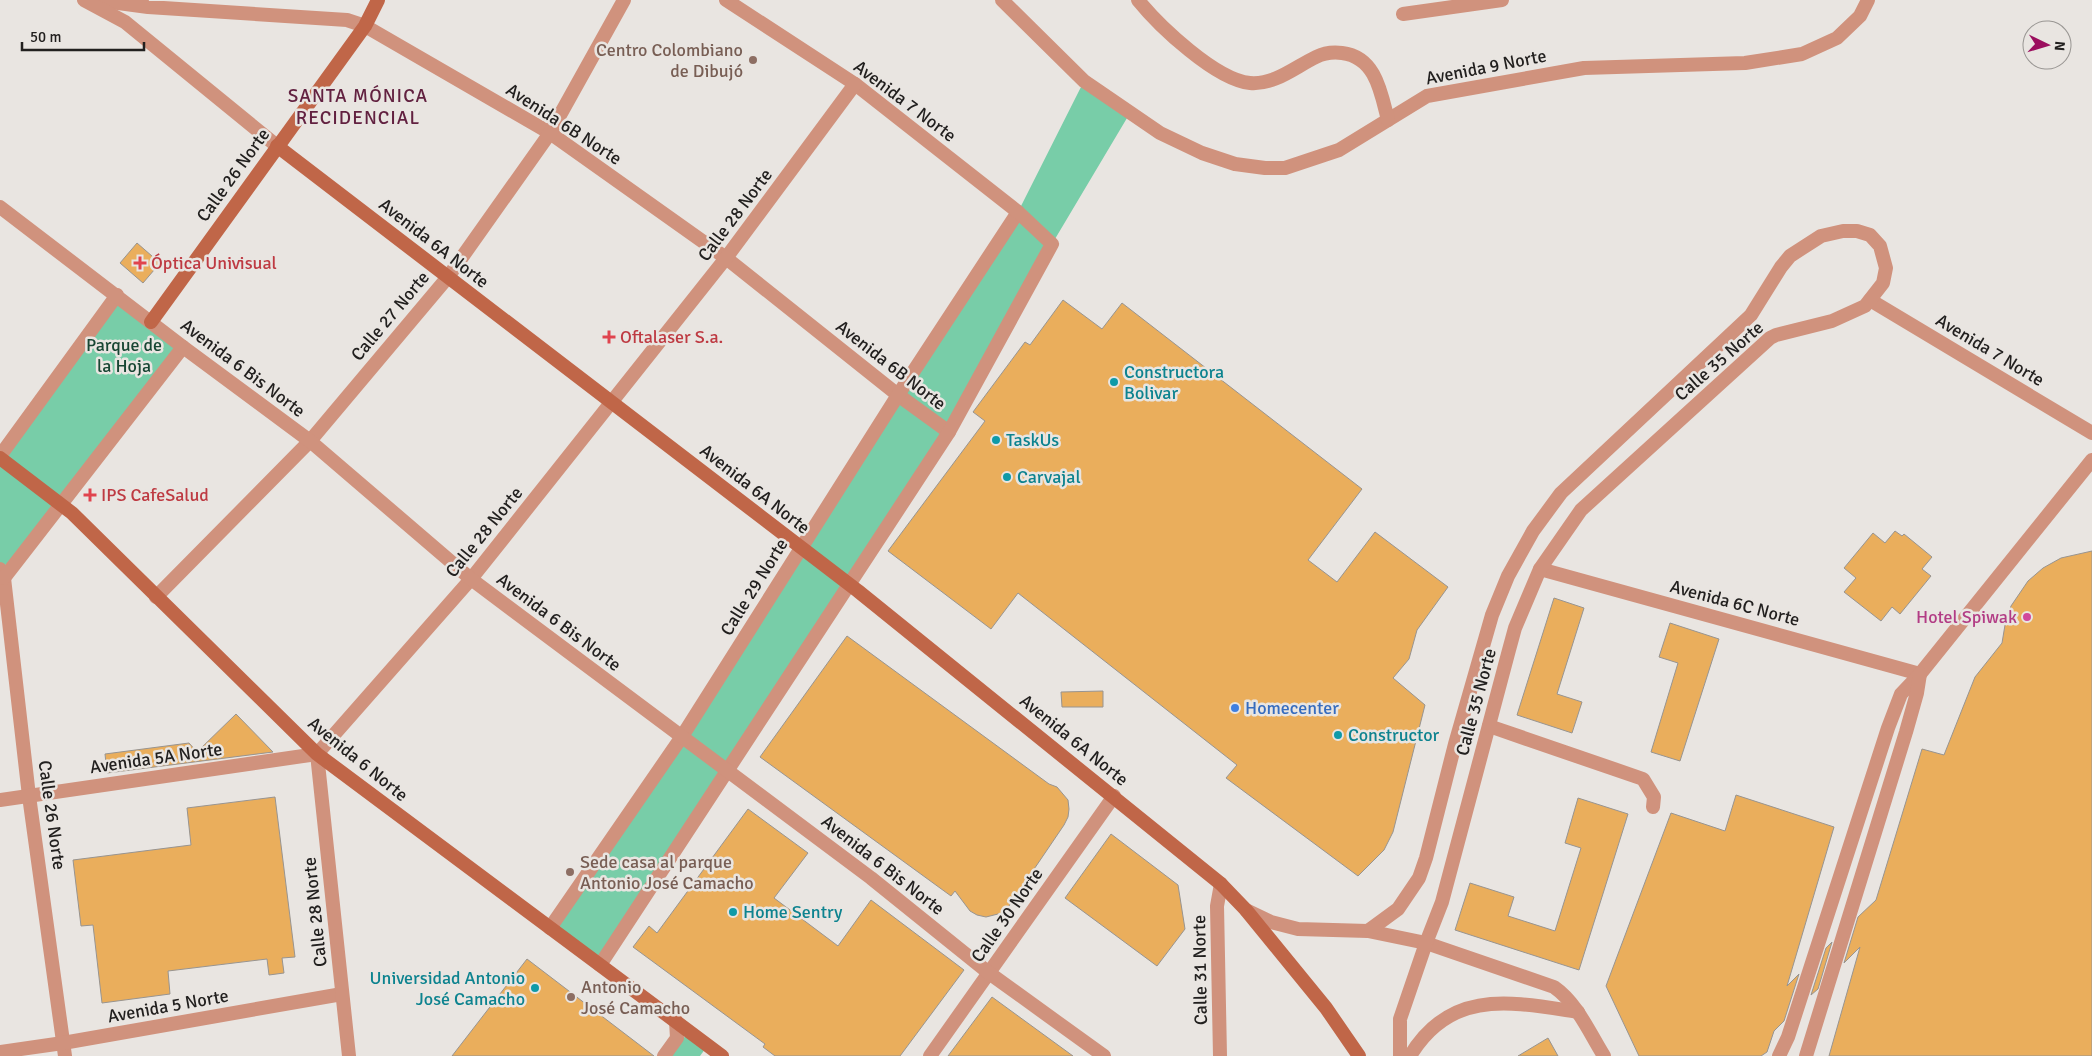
<svg xmlns="http://www.w3.org/2000/svg" width="2092" height="1056" font-family="Signika,sans-serif">
  <style>
    .green { fill: #78cda8 }
    .building { fill: #eaae5c; stroke: #989490 }
    .lines { fill: none; stroke-linecap: round; stroke-linejoin: round }
    .minor { stroke: #d0927d; stroke-width: 14 }
    .tertiary { stroke: #d0927d; stroke-width: 14 }
    .secondary { stroke: #c06648; stroke-width: 14 }
    .education-dot { fill: #8d6e63; stroke: #e9e5e1; stroke-width: 2 }
    .health-dot { fill: #e0444e; stroke: #e9e5e1; stroke-width: 2 }
    .culture-dot { fill: #0f9aa8; stroke: #e9e5e1; stroke-width: 2 }
    .hotel-dot { fill: #d1479c; stroke: #e9e5e1; stroke-width: 2 }
    .shop-dot { fill: #3f7fe0; stroke: #e9e5e1; stroke-width: 2 }
    .labels { text-anchor: middle; dominant-baseline: central; stroke-width: 5; stroke-linejoin: round; paint-order: stroke }
    .education-label { font-size: 18px; fill: #785e54; stroke: #e9e5e1; text-anchor: start }
    .street-label { font-size: 18px; fill: #22201f; stroke: #e9e5e1 }
    .health-label { font-size: 18px; fill: #be3a42; stroke: #e9e5e1; text-anchor: start }
    .park-label { font-size: 18px; fill: #174633; stroke: #e9e5e1 }
    .culture-label { font-size: 18px; fill: #0d838f; stroke: #e9e5e1; text-anchor: start }
    .hotel-label { font-size: 18px; fill: #b23c85; stroke: #e9e5e1; text-anchor: end }
    .shop-label { font-size: 18px; fill: #366cbe; stroke: #e9e5e1; text-anchor: start }
    .neighbourhood-label { font-size: 19px; letter-spacing: 1px; fill: #622140; stroke: #e9e5e1 }
  </style>
  <rect width="100%" height="100%" fill="#e9e5e1"/>
  <g class="green">
    <polygon points="1084,81 1130,113 1052,244 949,432 600,965 550,928 1018,212"/>
    <polygon points="117,295 183,347 23,552 0,569 0,456"/>
    <polygon points="695,1036 708,1045 700,1056 664,1056 677,1038"/>
  </g>
  <g class="building">
    <polygon points="137,243 160,263 143,283 120,263"/>
    <polygon points="1063,300 1102,329 1122,303 1362,489 1308,560 1337,582 1375,532 1448,587 1417,630 1409,659 1393,678 1425,705 1393,832 1384,850 1358,876 1226,778 1237,765 1018,593 991,629 888,551 985,421 973,412 1025,342 1030,345"/>
    <polygon points="1895,531 1902,536 1904,534 1932,557 1922,569 1931,576 1900,614 1892,607 1881,621 1844,592 1856,578 1844,568 1873,533 1885,543"/>
    <polygon points="2092,551 2092,1056 1829,1056 1860,947 1844,963 1858,917 1876,900 1922,749 1944,755 1975,677 2002,643 2005,625 2011,606 2028,581 2043,568 2061,558"/>
    <polygon points="1554,598 1584,608 1557,694 1582,702 1572,733 1517,715"/>
    <polygon points="1670,623 1719,639 1680,761 1651,752 1678,663 1659,657"/>
    <polygon points="847,636 1049,784 1057,787 1068,800 1069,809 1068,817 1064,825 1009,906 1002,913 986,917 977,915 970,911 955,891 951,896 760,757"/>
    <polygon points="1103,691 1103,707 1062,707 1061,692"/>
    <polygon points="236,714 273,752 107,773 105,754 189,743 197,752"/>
    <polygon points="1736,795 1834,827 1787,986 1799,974 1784,1021 1774,1031 1767,1052 1761,1056 1639,1056 1606,986 1671,813 1725,831"/>
    <polygon points="275,797 295,957 282,958 284,973 269,975 267,959 168,971 170,994 102,1003 93,925 81,926 73,860 191,845 187,808"/>
    <polygon points="1578,798 1628,814 1579,970 1455,930 1470,883 1514,897 1508,916 1555,931 1581,848 1565,843"/>
    <polygon points="748,809 808,853 774,898 838,946 871,900 964,970 900,1056 775,1056 763,1047 765,1044 633,947 649,926 657,933"/>
    <polygon points="1111,834 1178,885 1185,929 1157,966 1065,898"/>
    <polygon points="1832,942 1818,989 1811,995 1826,948"/>
    <polygon points="527,959 654,1056 452,1056"/>
    <polygon points="992,997 1073,1056 948,1056"/>
    <polygon points="1548,1038 1558,1056 1518,1056"/>
  </g>
  <g class="lines">
    <g class="minor">
      <polyline points="96,0 148,7 347,20 365,26 550,133 726,258 898,395 949,432"/>
      <polyline points="1002,0 1084,81 1160,133 1202,153 1235,164 1265,168 1285,168 1339,150 1427,96 1584,68 1745,63 1802,54 1837,38 1860,16 1868,0"/>
      <path d="M1138,0C1159,26 1216,80 1250,83C1275,85 1295,67 1316,57C1324,53 1334,52 1342,53C1376,57 1381,93 1388,120"/>
      <polyline points="1403,14 1502,0"/>
      <polyline points="0,456 117,295"/>
      <polyline points="0,569 4,578 29,796 65,1056"/>
      <polyline points="1540,569 1920,674"/>
      <polyline points="4,578 183,347"/>
      <polyline points="156,597 310,441 448,277 550,133 624,0"/>
      <polyline points="1489,726 1643,779 1654,797 1653,807"/>
      <polyline points="0,800 317,754"/>
      <polyline points="550,928 681,738 898,395 1018,212"/>
      <path d="M1368,931L1426,943L1554,987C1577,1003 1589,1032 1604,1056"/>
      <polyline points="600,965 949,432 1052,244 1018,212 855,84 726,0"/>
      <polyline points="0,1052 63,1043 342,994"/>
      <polyline points="349,1056 317,754 471,579 726,258 855,84"/>
      <polyline points="664,1056 677,1038 676,1021"/>
      <polyline points="930,1056 1114,796"/>
      <polyline points="1220,1056 1217,906 1221,884"/>
      <path d="M1410,1056C1451,988 1511,1002 1578,1012"/>
      <polyline points="1779,1056 1788,1037 1888,728 1901,694 1920,674 2092,460"/>
      <polyline points="1806,1056 1906,732 1917,693 1920,674"/>
    </g>
    <g class="tertiary">
      <polyline points="84,0 125,22 277,146"/>
      <polyline points="0,207 183,347 310,441 471,579 871,878 989,973 1104,1056"/>
      <polyline points="1870,300 2092,433"/>
      <polyline points="1246,910 1271,922 1298,929 1368,931 1398,909 1419,878 1426,858 1455,744 1492,615 1508,576 1533,531 1561,493 1751,315 1781,267 1790,256 1821,236 1843,231 1857,231 1870,235 1880,246 1886,268 1883,283 1865,306 1832,321 1776,335 1770,338 1581,510 1540,569 1515,628 1509,650 1442,902 1426,943 1400,1019 1400,1056"/>
    </g>
    <g class="secondary">
      <polyline points="277,146 858,591 1221,884 1246,910 1326,1008 1359,1056"/>
      <polyline points="151,322 365,26 378,0"/>
      <polyline points="0,458 72,513 317,754 722,1056"/>
    </g>
  </g>
  <g class="education-dot">
    <circle cx="753" cy="60" r="5"/>
    <circle cx="570" cy="872" r="5"/>
    <circle cx="571" cy="997" r="5"/>
  </g>
  <g class="health-dot">
    <path d="M137.5 255.5h5v5h5v5h-5v5h-5v-5h-5v-5h5z"/>
    <path d="M606.5 329.5h5v5h5v5h-5v5h-5v-5h-5v-5h5z"/>
    <path d="M87.5 487.5h5v5h5v5h-5v5h-5v-5h-5v-5h5z"/>
  </g>
  <g class="culture-dot">
    <circle cx="1114" cy="382" r="5"/>
    <circle cx="996" cy="440" r="5"/>
    <circle cx="1007" cy="477" r="5"/>
    <circle cx="1338" cy="735" r="5"/>
    <circle cx="733" cy="912" r="5"/>
    <circle cx="535" cy="988" r="5"/>
  </g>
  <circle class="hotel-dot" cx="2027" cy="617" r="5"/>
  <circle class="shop-dot" cx="1235" cy="708" r="5"/>
  <g class="labels">
    <g class="education-label">
      <text x="743" y="50" text-anchor="end">Centro Colombiano<tspan x="743" dy="21">de Dibujó</tspan></text>
      <text x="580" y="862">Sede casa al parque<tspan x="580" dy="21">Antonio José Camacho</tspan></text>
      <text x="581" y="987">Antonio<tspan x="581" dy="21">José Camacho</tspan></text>
    </g>
    <g class="street-label">
      <text transform="translate(1486 67) rotate(-11)">Avenida 9 Norte</text>
      <text transform="translate(905 101) rotate(37)">Avenida 7 Norte</text>
      <text transform="translate(564 124) rotate(33)">Avenida 6B Norte</text>
      <text transform="translate(233 175) rotate(-54)">Calle 26 Norte</text>
      <text transform="translate(735 215) rotate(-53)">Calle 28 Norte</text>
      <text transform="translate(434 243) rotate(38)">Avenida 6A Norte</text>
      <text transform="translate(390 316) rotate(-50)">Calle 27 Norte</text>
      <text transform="translate(1990 350) rotate(31)">Avenida 7 Norte</text>
      <text transform="translate(1719 361) rotate(-41)">Calle 35 Norte</text>
      <text transform="translate(891 365) rotate(38)">Avenida 6B Norte</text>
      <text transform="translate(243 368) rotate(37)">Avenida 6 Bis Norte</text>
      <text transform="translate(755 489) rotate(38)">Avenida 6A Norte</text>
      <text transform="translate(484 532) rotate(-51)">Calle 28 Norte</text>
      <text transform="translate(754 587) rotate(-58)">Calle 29 Norte</text>
      <text transform="translate(1735 603) rotate(15)">Avenida 6C Norte</text>
      <text transform="translate(559 622) rotate(37)">Avenida 6 Bis Norte</text>
      <text transform="translate(1476 702) rotate(-75)">Calle 35 Norte</text>
      <text transform="translate(1074 740) rotate(39)">Avenida 6A Norte</text>
      <text transform="translate(156 758) rotate(-8)">Avenida 5A Norte</text>
      <text transform="translate(358 759) rotate(39)">Avenida 6 Norte</text>
      <text transform="translate(52 815) rotate(82)">Calle 26 Norte</text>
      <text transform="translate(883 865) rotate(38)">Avenida 6 Bis Norte</text>
      <text transform="translate(315 912) rotate(-96)">Calle 28 Norte</text>
      <text transform="translate(1007 915) rotate(-55)">Calle 30 Norte</text>
      <text transform="translate(1200 970) rotate(-91)">Calle 31 Norte</text>
      <text transform="translate(168 1006) rotate(-10)">Avenida 5 Norte</text>
    </g>
    <g class="health-label">
      <text x="151" y="263">Óptica Univisual</text>
      <text x="620" y="337">Oftalaser S.a.</text>
      <text x="101" y="495">IPS CafeSalud</text>
    </g>
    <g class="park-label">
      <text x="124" y="345">Parque de<tspan x="124" dy="21">la Hoja</tspan></text>
    </g>
    <g class="culture-label">
      <text x="1124" y="372">Constructora<tspan x="1124" dy="21">Bolivar</tspan></text>
      <text x="1006" y="440">TaskUs</text>
      <text x="1017" y="477">Carvajal</text>
      <text x="1348" y="735">Constructor</text>
      <text x="743" y="912">Home Sentry</text>
      <text x="525" y="978" text-anchor="end">Universidad Antonio<tspan x="525" dy="21">José Camacho</tspan></text>
    </g>
    <g class="hotel-label">
      <text x="2017" y="617">Hotel Spiwak</text>
    </g>
    <g class="shop-label">
      <text x="1245" y="708">Homecenter</text>
    </g>
    <g class="neighbourhood-label">
      <text x="358" y="96">SANTA MÓNICA<tspan x="358" dy="22">RECIDENCIAL</tspan></text>
    </g>
  </g>
  <g transform="translate(2047 45) rotate(95)"><circle r="24" fill="#e9e5e1" stroke="#999693"/>
  <path d="M0-4L9 19L0 12L-9 19Z" fill="#9b0e5e"/>
  <text y="-8" font-size="14" font-weight="bold" text-anchor="middle" fill="#22201f">N</text>
  </g>
  <path d="M22 42v8h122v-8" fill="none" stroke="#22201f" stroke-width="2.5"/>
  <text x="30" y="42" font-size="15" fill="#22201f" stroke="#e9e5e1" stroke-width="4" paint-order="stroke">50 m</text>
</svg>
